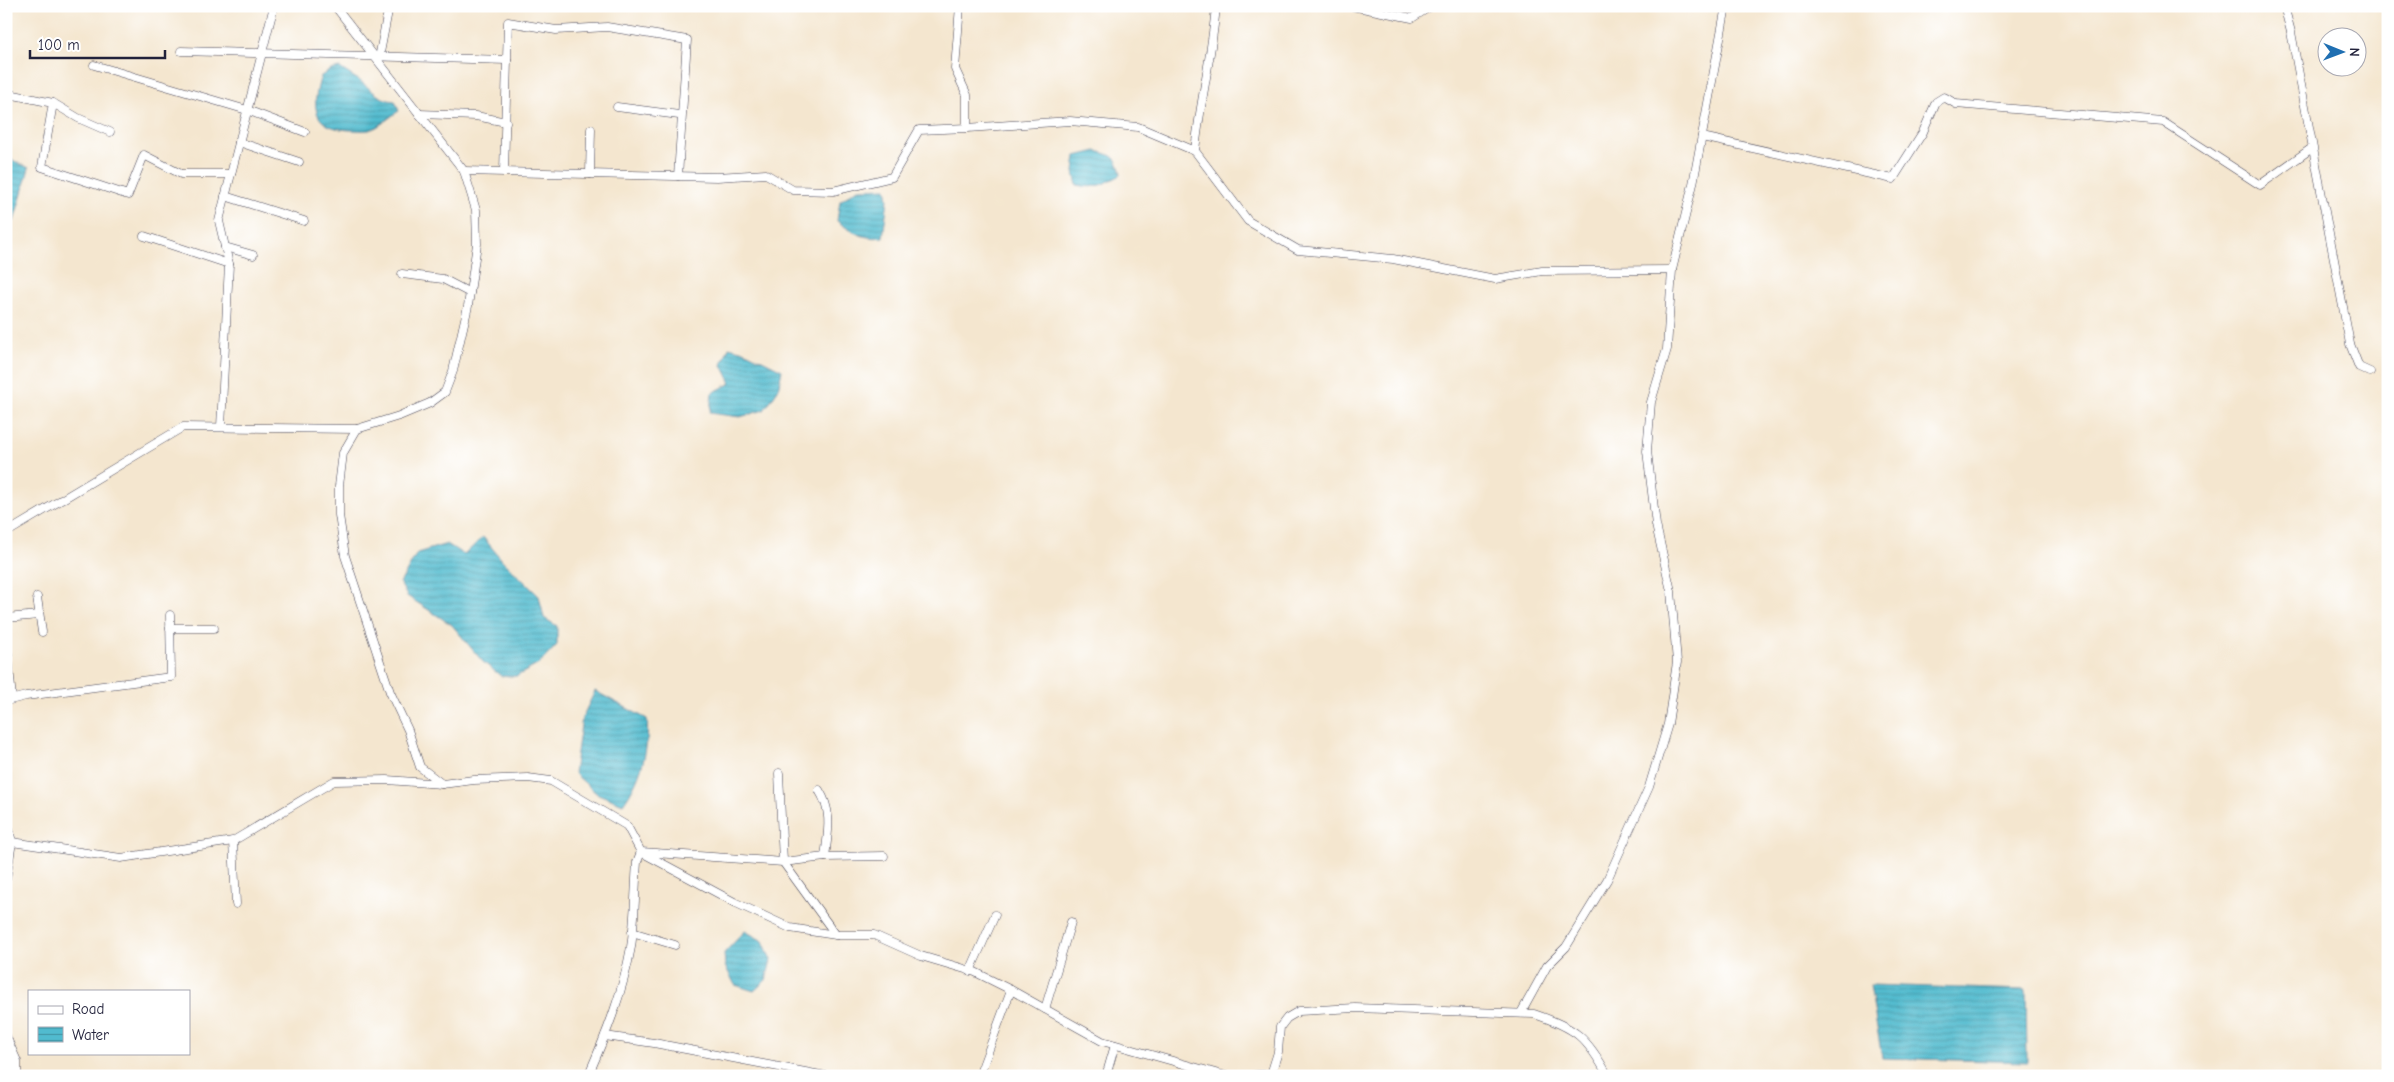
<svg xmlns="http://www.w3.org/2000/svg" width="2394" height="1082" font-family="'Comic Neue',sans-serif">
  <style>
    .water { fill: url(#water-rules); stroke: #3a6e85 }
    .lines { fill: none; stroke-linecap: round; stroke-linejoin: round }
    .minor-casing { stroke: #423f51; stroke-width: 9 }
    .minor { stroke: #fff; stroke-width: 8 }
  </style>
  <defs>
    <pattern id="water-rules" width="6" height="5" patternUnits="userSpaceOnUse" patternTransform="scale(1.25)"><rect width="6" height="5" fill="#51bbcf"/><path d="M0 2.5h6" fill="none" stroke="#4398a9"/></pattern>
  </defs>
  <rect width="100%" height="100%" fill="#fff"/>
  <filter id="ink" filterUnits="userSpaceOnUse"><feTurbulence type="fractalNoise" baseFrequency=".02" numOctaves="2"/><feDisplacementMap in="SourceGraphic" scale="10" xChannelSelector="R" yChannelSelector="G"/><feConvolveMatrix kernelMatrix="1 2 1 2 8 2 1 2 1" color-interpolation-filters="sRGB"/></filter>
  <filter id="wash" filterUnits="userSpaceOnUse"><feTurbulence type="fractalNoise" baseFrequency=".0096" numOctaves="4" result="noise"/><feDisplacementMap in="SourceGraphic" scale="20" xChannelSelector="R" yChannelSelector="G"/><feGaussianBlur stdDeviation="1.12" result="paint"/><feColorMatrix in="noise" values="0 0 0 0 0 0 0 0 0 0 0 0 0 0 0 0 0 1.4 0 .05"/><feComposite in="paint" operator="in"/></filter>
  <g filter="url(#wash)">
    <rect width="100%" height="100%" fill="#f4e6cf"/>
    <g class="water">
      <path d="M340,68C347,73 354,77 360,81C372,90 379,100 395,101L399,111C390,116 379,128 369,130C364,131 356,130 350,130C312,128 311,107 321,76L331,70Z"/>
      <path d="M1096,151C1113,155 1118,157 1121,175C1105,183 1096,190 1077,185L1074,172L1076,156Z"/>
      <polygon points="6,157 29,168 14,221 6,218"/>
      <path d="M886,188L888,199L883,237C864,240 852,232 837,221L840,201L858,189Z"/>
      <polygon points="729,347 744,351 782,370 778,390 764,410 740,417 710,413 712,393 731,383 722,365"/>
      <polygon points="483,537 502,560 539,596 544,618 557,626 557,645 539,664 517,676 501,676 483,662 452,625 407,596 400,583 417,553 447,544 464,555"/>
      <path d="M595,691L647,719C650,748 640,781 623,804L596,793L574,773L582,718Z"/>
      <polygon points="745,931 763,941 771,960 766,980 754,991 735,985 725,966 724,953"/>
      <polygon points="1870,985 2026,990 2027,1062 1882,1058"/>
    </g>
  </g>
  <g filter="url(#ink)">
    <g class="lines">
      <defs>
        <g id="minor">
          <polyline points="335,6 464,171 476,210 477,244 468,306 453,371 445,392 430,403 399,416 357,429 343,453 339,486 339,515 345,556 390,692 408,730 420,767 442,784 474,780 528,778 551,781 627,826 641,852 783,862 825,857 884,856"/>
          <path d="M960,6L955,69L967,95V128L1070,121L1138,127L1195,151C1200,102 1212,55 1216,6"/>
          <polyline points="1352,6 1412,18 1431,6"/>
          <polyline points="2284,6 2291,32 2350,344 2359,367 2370,372"/>
          <polyline points="181,51 507,60"/>
          <polyline points="379,58 389,6"/>
          <polyline points="94,65 247,110 305,132"/>
          <polyline points="9,94 53,103"/>
          <polyline points="617,107 679,115"/>
          <polyline points="419,114 476,116 506,122"/>
          <polyline points="110,132 78,118 53,103 42,167 128,195 144,155 181,174 231,174"/>
          <polyline points="1702,137 1893,179 1923,132 1936,102 1944,97 1956,104 2163,122 2260,185 2312,148"/>
          <polyline points="239,142 299,162"/>
          <polyline points="1195,151 1248,221 1298,250 1393,259 1495,279 1542,271 1672,270 1667,349 1651,402 1647,451 1656,525 1671,591 1677,662 1668,724 1649,787 1607,880 1566,947 1547,966 1521,1013"/>
          <polyline points="464,171 717,177 766,174 793,190 833,191 892,177 919,130 967,128"/>
          <polyline points="504,172 508,22 556,30 607,27 687,40 678,176"/>
          <polyline points="590,174 591,129"/>
          <polyline points="225,196 304,221"/>
          <polyline points="144,236 229,264"/>
          <polyline points="225,247 253,255"/>
          <polyline points="1672,270 1693,184 1726,6"/>
          <polyline points="402,274 443,279 470,293"/>
          <polyline points="221,427 229,264 219,221 274,6"/>
          <polyline points="6,533 183,427 357,429"/>
          <polyline points="37,597 42,632"/>
          <polyline points="6,618 39,615"/>
          <polyline points="170,628 214,628"/>
          <polyline points="6,635 12,699"/>
          <polyline points="6,701 26,696 171,677 170,615"/>
          <polyline points="779,773 783,862 836,935"/>
          <path d="M819,790C833,812 828,832 825,857"/>
          <polyline points="6,818 12,842 6,879"/>
          <polyline points="233,841 236,904"/>
          <polyline points="12,842 121,858 233,841 334,781 387,780 442,784"/>
          <polyline points="632,932 675,945"/>
          <polyline points="970,971 995,915"/>
          <polyline points="1045,1009 1071,922"/>
          <polyline points="6,1036 17,1061 17,1076"/>
          <polyline points="605,1036 654,1043 826,1076"/>
          <path d="M588,1076C606,1035 623,992 631,947C635,920 635,890 637,862L641,852L736,903L790,928L836,935H874L921,956L975,972L1011,990L1102,1041L1226,1076"/>
          <polyline points="979,1076 1011,990"/>
          <polyline points="1106,1076 1115,1045"/>
          <path d="M1246,1076L1271,1074L1278,1052L1280,1027L1287,1018L1299,1011L1355,1008L1534,1014C1576,1028 1587,1037 1608,1076"/>
        </g>
      </defs>
      <use href="#minor" class="minor-casing"/>
      <use href="#minor" class="minor"/>
    </g>
  </g>
  <rect width="2394" height="1082" fill="none" stroke="#fff" stroke-width="25"/>
  <rect x="28" y="990" width="162" height="65" fill="#ffffff" stroke="#a7a7b1"/>
  <rect x="38" y="1006" width="25" height="8" fill="#ffffff" stroke="#a7a7b1"/>
  <text x="72" y="1014" font-size="15" fill="#22223b">Road</text>
  <rect x="38" y="1027" width="25" height="15" fill="url(#water-rules)" stroke="#a7a7b1"/>
  <text x="72" y="1040" font-size="15" fill="#22223b">Water</text>
  <g transform="translate(2342 52) rotate(91)"><circle r="24" fill="#ffffff" stroke="#a7a7b1"/>
  <path d="M0-4L9 19L0 12L-9 19Z" fill="#1f6fb2"/>
  <text y="-8" font-size="14" font-weight="bold" text-anchor="middle" fill="#22223b">N</text>
  </g>
  <path d="M30 50v8h135v-8" fill="none" stroke="#22223b" stroke-width="2.5"/>
  <text x="38" y="50" font-size="15" fill="#22223b" stroke="#ffffff" stroke-width="4" paint-order="stroke">100 m</text>
</svg>
